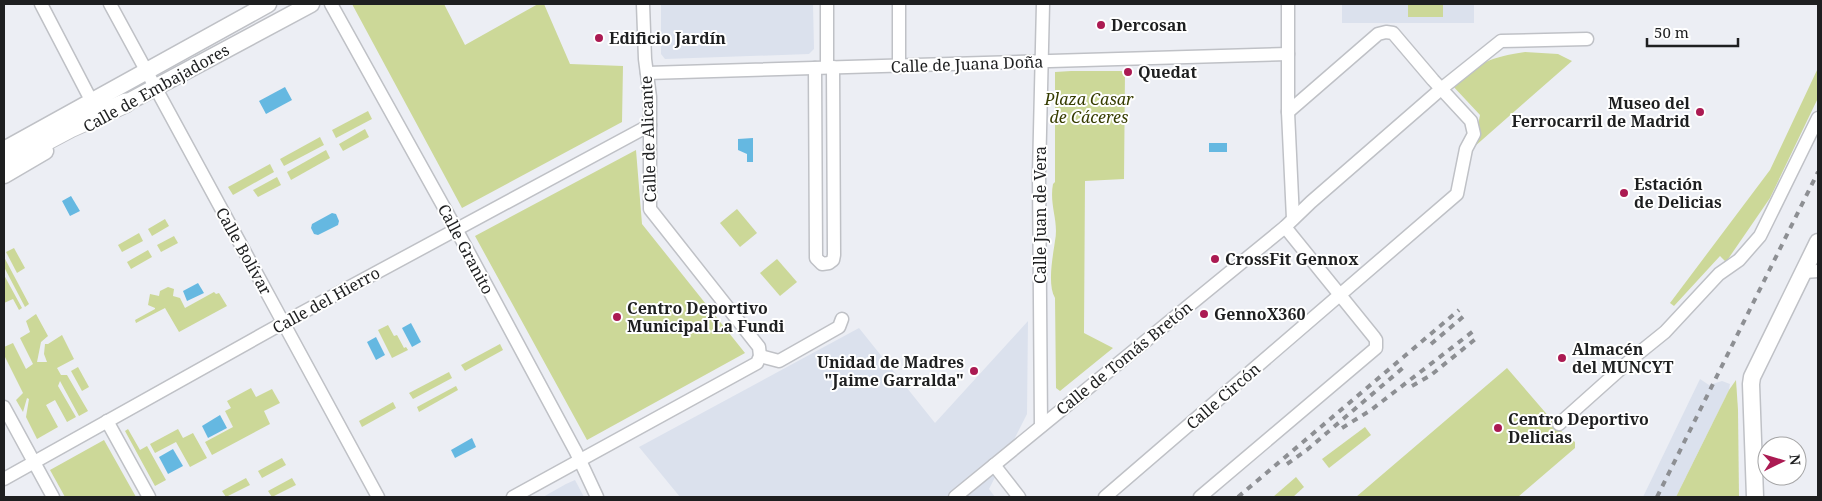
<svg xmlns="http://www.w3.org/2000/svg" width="1822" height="501" font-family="'Noto Serif',serif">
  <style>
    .built { fill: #dbe1ed }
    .green { fill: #ccd898 }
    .water { fill: #65b8e1 }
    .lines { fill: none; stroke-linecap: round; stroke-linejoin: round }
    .minor-casing { stroke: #bfc1c6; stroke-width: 15 }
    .major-casing { stroke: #bfc1c6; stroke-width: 19 }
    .highway-casing { stroke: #bfc1c6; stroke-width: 21 }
    .minor { stroke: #fff; stroke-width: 12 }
    .major { stroke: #fff; stroke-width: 16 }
    .highway { stroke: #fff; stroke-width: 19 }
    .rail { stroke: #8d8f93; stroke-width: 4; stroke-dasharray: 6 6; stroke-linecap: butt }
    .poi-dot { fill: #ab1a52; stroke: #fff; stroke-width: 2 }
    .labels { text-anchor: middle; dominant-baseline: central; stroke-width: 4; stroke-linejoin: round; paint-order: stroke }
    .poi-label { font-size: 16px; font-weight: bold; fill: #1e1f20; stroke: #fff; text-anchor: start }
    .street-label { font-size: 16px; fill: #1e1f20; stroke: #fff }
    .park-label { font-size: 16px; font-style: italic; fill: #363c00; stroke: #fff }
  </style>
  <rect width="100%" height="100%" fill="#eceef4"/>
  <g class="built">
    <polygon points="661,4 813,4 814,49 809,54 665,59 661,54"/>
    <rect x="1342" y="4" width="132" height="19"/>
    <polygon points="1028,321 1027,414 989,489 995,497 680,497 639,447 859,328 935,423"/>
    <polygon points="1700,379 1709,385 1722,381 1730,384 1729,390 1676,497 1643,497"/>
    <polygon points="575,480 584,497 543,497 566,484"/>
  </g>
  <g class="green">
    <polygon points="352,4 444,4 465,45 538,4 544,4 570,64 623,66 622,122 462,208"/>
    <rect x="1408" y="4" width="35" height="13"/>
    <path d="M1525,52L1558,54L1572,61L1474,147L1480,115L1451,84C1480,63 1490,57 1525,52Z"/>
    <polygon points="1818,68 1818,98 1770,198 1726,262 1720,256 1674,306 1670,303 1770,170"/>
    <path d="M1071,71H1121L1125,72L1124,179L1085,181L1084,333L1113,348L1060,391L1056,388L1055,298C1047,284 1053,256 1055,241C1059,221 1049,205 1053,184L1055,182V72Z"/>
    <polygon points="368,111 372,119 336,138 332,130"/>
    <polygon points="365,129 369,137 343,151 339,144"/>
    <polygon points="320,137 324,145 284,166 280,159"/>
    <polygon points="326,150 330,158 291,180 287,172"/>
    <polygon points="636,150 642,224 745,353 587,440 475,236"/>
    <polygon points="270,164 274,172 233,195 228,187"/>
    <polygon points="277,177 281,185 258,197 253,190"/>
    <polygon points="737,209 757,233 740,247 720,223"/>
    <polygon points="165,219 169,226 152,236 148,229"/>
    <polygon points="139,233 143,241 122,252 118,245"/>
    <polygon points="174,236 178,243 161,252 157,245"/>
    <polygon points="14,248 25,268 17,273 6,252"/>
    <polygon points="148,250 152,257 131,269 127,262"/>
    <polygon points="4,257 29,304 25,307 4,267"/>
    <polygon points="777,259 797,282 780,296 760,273"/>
    <polygon points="4,275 22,308 19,310 13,299 4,303"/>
    <polygon points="168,287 174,289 173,296 180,298 185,308 214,292 216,294 219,293 227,306 179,332 165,308 136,323 135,320 155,309 155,308 148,305 150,294 159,296 160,291"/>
    <polygon points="36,314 48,336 41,342 37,362 47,362 44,354 45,344 48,344 62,335 74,359 57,368 61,375 67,375 88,411 79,416 60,381 58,386 76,417 67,422 55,400 46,405 58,427 37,439 26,417 29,399 27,398 23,412 16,400 23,393 4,355 4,347 13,343 26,369 33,364 20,338 30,332 26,321"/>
    <polygon points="388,325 394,336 397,335 404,348 406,347 408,350 392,358 378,330"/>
    <polygon points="500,344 503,350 465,371 461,365"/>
    <polygon points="78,367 89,387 82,391 71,371"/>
    <polygon points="1507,368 1563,433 1575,442 1575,448 1518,497 1356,497"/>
    <polygon points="449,372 452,378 413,399 409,393"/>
    <polygon points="1736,380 1738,410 1739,497 1676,497 1729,390"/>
    <polygon points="456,386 458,390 419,412 417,407"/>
    <polygon points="251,388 256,397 272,389 280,403 264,411 270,424 212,455 205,442 233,427 225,411 231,408 227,401"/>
    <polygon points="393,402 396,408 362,427 359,421"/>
    <polygon points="1365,427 1371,435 1329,468 1322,459"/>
    <polygon points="128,429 140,450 147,446 166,480 155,486 125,431"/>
    <polygon points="178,429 183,438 193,433 207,458 190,467 176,442 155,453 150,444"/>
    <polygon points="104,440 136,497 65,497 50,470"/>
    <polygon points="282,458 286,465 262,478 258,471"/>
    <polygon points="1296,477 1304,487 1293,497 1273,497"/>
    <polygon points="246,478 250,485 226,497 222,491"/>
    <polygon points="292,478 296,485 272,497 268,491"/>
  </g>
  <g class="water">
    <polygon points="285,87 292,100 266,114 259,101"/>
    <polygon points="753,138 753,162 747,162 747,154 738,150 738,139"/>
    <rect x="1209" y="143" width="18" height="9"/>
    <polygon points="71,196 80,211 70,216 62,201"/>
    <polygon points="332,213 336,214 339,221 338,225 318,235 314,234 311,228 312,224"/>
    <polygon points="198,283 204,293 187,301 183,291"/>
    <polygon points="411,323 421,342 412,347 402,328"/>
    <polygon points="376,337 385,355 376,360 367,342"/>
    <polygon points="220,415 227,428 208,438 202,426"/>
    <polygon points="472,438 476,447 455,458 451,450"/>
    <polygon points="173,449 183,466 168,474 159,457"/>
  </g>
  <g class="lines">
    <defs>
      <g id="minor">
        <polyline points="41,4 92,102"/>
        <polyline points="110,4 378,497"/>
        <polyline points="331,4 456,229 576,452 597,497"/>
        <polyline points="899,4 899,67"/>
        <polyline points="1288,4 1288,112 1293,219"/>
        <polyline points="827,67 827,4"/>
        <polyline points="815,68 816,258 822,264 829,263 833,260 834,255 833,67"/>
        <polyline points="647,73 1288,54"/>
        <polyline points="1804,272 1818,271"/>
        <polyline points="760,356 779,361 839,327 842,319"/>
        <polyline points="4,407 53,497"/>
        <polyline points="107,421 149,497"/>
        <polyline points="1559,424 1634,357 1665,332 1719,274 1739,260 1760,236 1818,118"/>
        <polyline points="1041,426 1039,174 1043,4"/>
        <polyline points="994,465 1019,497"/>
        <polyline points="4,479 283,323 650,125"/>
        <polyline points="513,497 757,363 760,356 759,347 650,209 650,97 645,59 643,4"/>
        <polyline points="955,497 1285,227 1311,202 1441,89 1501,41 1587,39"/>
        <polyline points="1105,497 1457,194 1466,149 1474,134 1471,121 1433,80 1393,33 1386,32 1378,34 1288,112"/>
        <polyline points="1200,497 1376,348 1376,340 1374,337 1285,227"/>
      </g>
      <g id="major">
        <polyline points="115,109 311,4"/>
        <polyline points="4,150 268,4"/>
        <polyline points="4,175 45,151"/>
        <polyline points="1755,497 1751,384 1752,377 1818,242"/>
      </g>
      <polyline id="highway" points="4,163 70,128 126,103"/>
    </defs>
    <use href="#minor" class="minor-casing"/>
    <use href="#major" class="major-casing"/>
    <use href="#highway" class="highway-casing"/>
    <use href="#minor" class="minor"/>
    <use href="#major" class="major"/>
    <use href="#highway" class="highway"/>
    <g class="rail">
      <polyline points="1431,344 1464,316"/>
      <polyline points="1412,386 1431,375 1478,337"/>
      <polyline points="1342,428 1371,410 1476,329"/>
      <polyline points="1287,464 1308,449 1404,367"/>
      <polyline points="1238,497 1459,310"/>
      <polyline points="1657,497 1818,172"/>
    </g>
  </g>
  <g class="poi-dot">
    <circle cx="1101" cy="25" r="5"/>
    <circle cx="599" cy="38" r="5"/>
    <circle cx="1128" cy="72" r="5"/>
    <circle cx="1700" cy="112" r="5"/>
    <circle cx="1624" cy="193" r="5"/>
    <circle cx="1215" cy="259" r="5"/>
    <circle cx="1204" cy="314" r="5"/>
    <circle cx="617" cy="317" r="5"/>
    <circle cx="1562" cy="358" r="5"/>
    <circle cx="974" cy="371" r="5"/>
    <circle cx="1498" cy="428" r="5"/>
  </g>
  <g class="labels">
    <g class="poi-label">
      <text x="1111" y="25">Dercosan</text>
      <text x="609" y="38">Edificio Jardín</text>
      <text x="1138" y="72">Quedat</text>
      <text x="1690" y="103" text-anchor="end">Museo del<tspan x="1690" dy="18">Ferrocarril de Madrid</tspan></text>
      <text x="1634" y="184">Estación<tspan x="1634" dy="18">de Delicias</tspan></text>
      <text x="1225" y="259">CrossFit Gennox</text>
      <text x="627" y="308">Centro Deportivo<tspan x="627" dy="18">Municipal La Fundi</tspan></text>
      <text x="1214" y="314">GennoX360</text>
      <text x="1572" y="349">Almacén<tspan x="1572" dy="18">del MUNCYT</tspan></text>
      <text x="964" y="362" text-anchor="end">Unidad de Madres<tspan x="964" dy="18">"Jaime Garralda"</tspan></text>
      <text x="1508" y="419">Centro Deportivo<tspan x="1508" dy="18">Delicias</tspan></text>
    </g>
    <g class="street-label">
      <text transform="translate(967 64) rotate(-2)">Calle de Juana Doña</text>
      <text transform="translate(156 88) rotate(-29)">Calle de Embajadores</text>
      <text transform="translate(648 139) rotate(-92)">Calle de Alicante</text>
      <text transform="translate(1040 215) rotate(-90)">Calle Juan de Vera</text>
      <text transform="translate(466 249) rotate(62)">Calle Granito</text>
      <text transform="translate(244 251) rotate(61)">Calle Bolívar</text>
      <text transform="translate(326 300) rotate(-29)">Calle del Hierro</text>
      <text transform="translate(1124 358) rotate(-39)">Calle de Tomás Bretón</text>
      <text transform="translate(1223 396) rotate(-41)">Calle Circón</text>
    </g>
    <g class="park-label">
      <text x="1089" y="99">Plaza Casar<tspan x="1089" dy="18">de Cáceres</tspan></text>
    </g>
  </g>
  <rect width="1822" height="501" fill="none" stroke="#1e1f20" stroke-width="10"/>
  <g transform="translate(1782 461) rotate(85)"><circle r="24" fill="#ffffff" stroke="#a5a5a6"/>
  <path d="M0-4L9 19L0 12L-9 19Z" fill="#ab1a52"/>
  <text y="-8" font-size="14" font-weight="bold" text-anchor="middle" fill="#1e1f20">N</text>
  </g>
  <path d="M1647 38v8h91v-8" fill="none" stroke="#1e1f20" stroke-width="2.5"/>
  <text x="1654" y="38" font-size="15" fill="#1e1f20" stroke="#ffffff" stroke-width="4" paint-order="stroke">50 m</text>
</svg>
